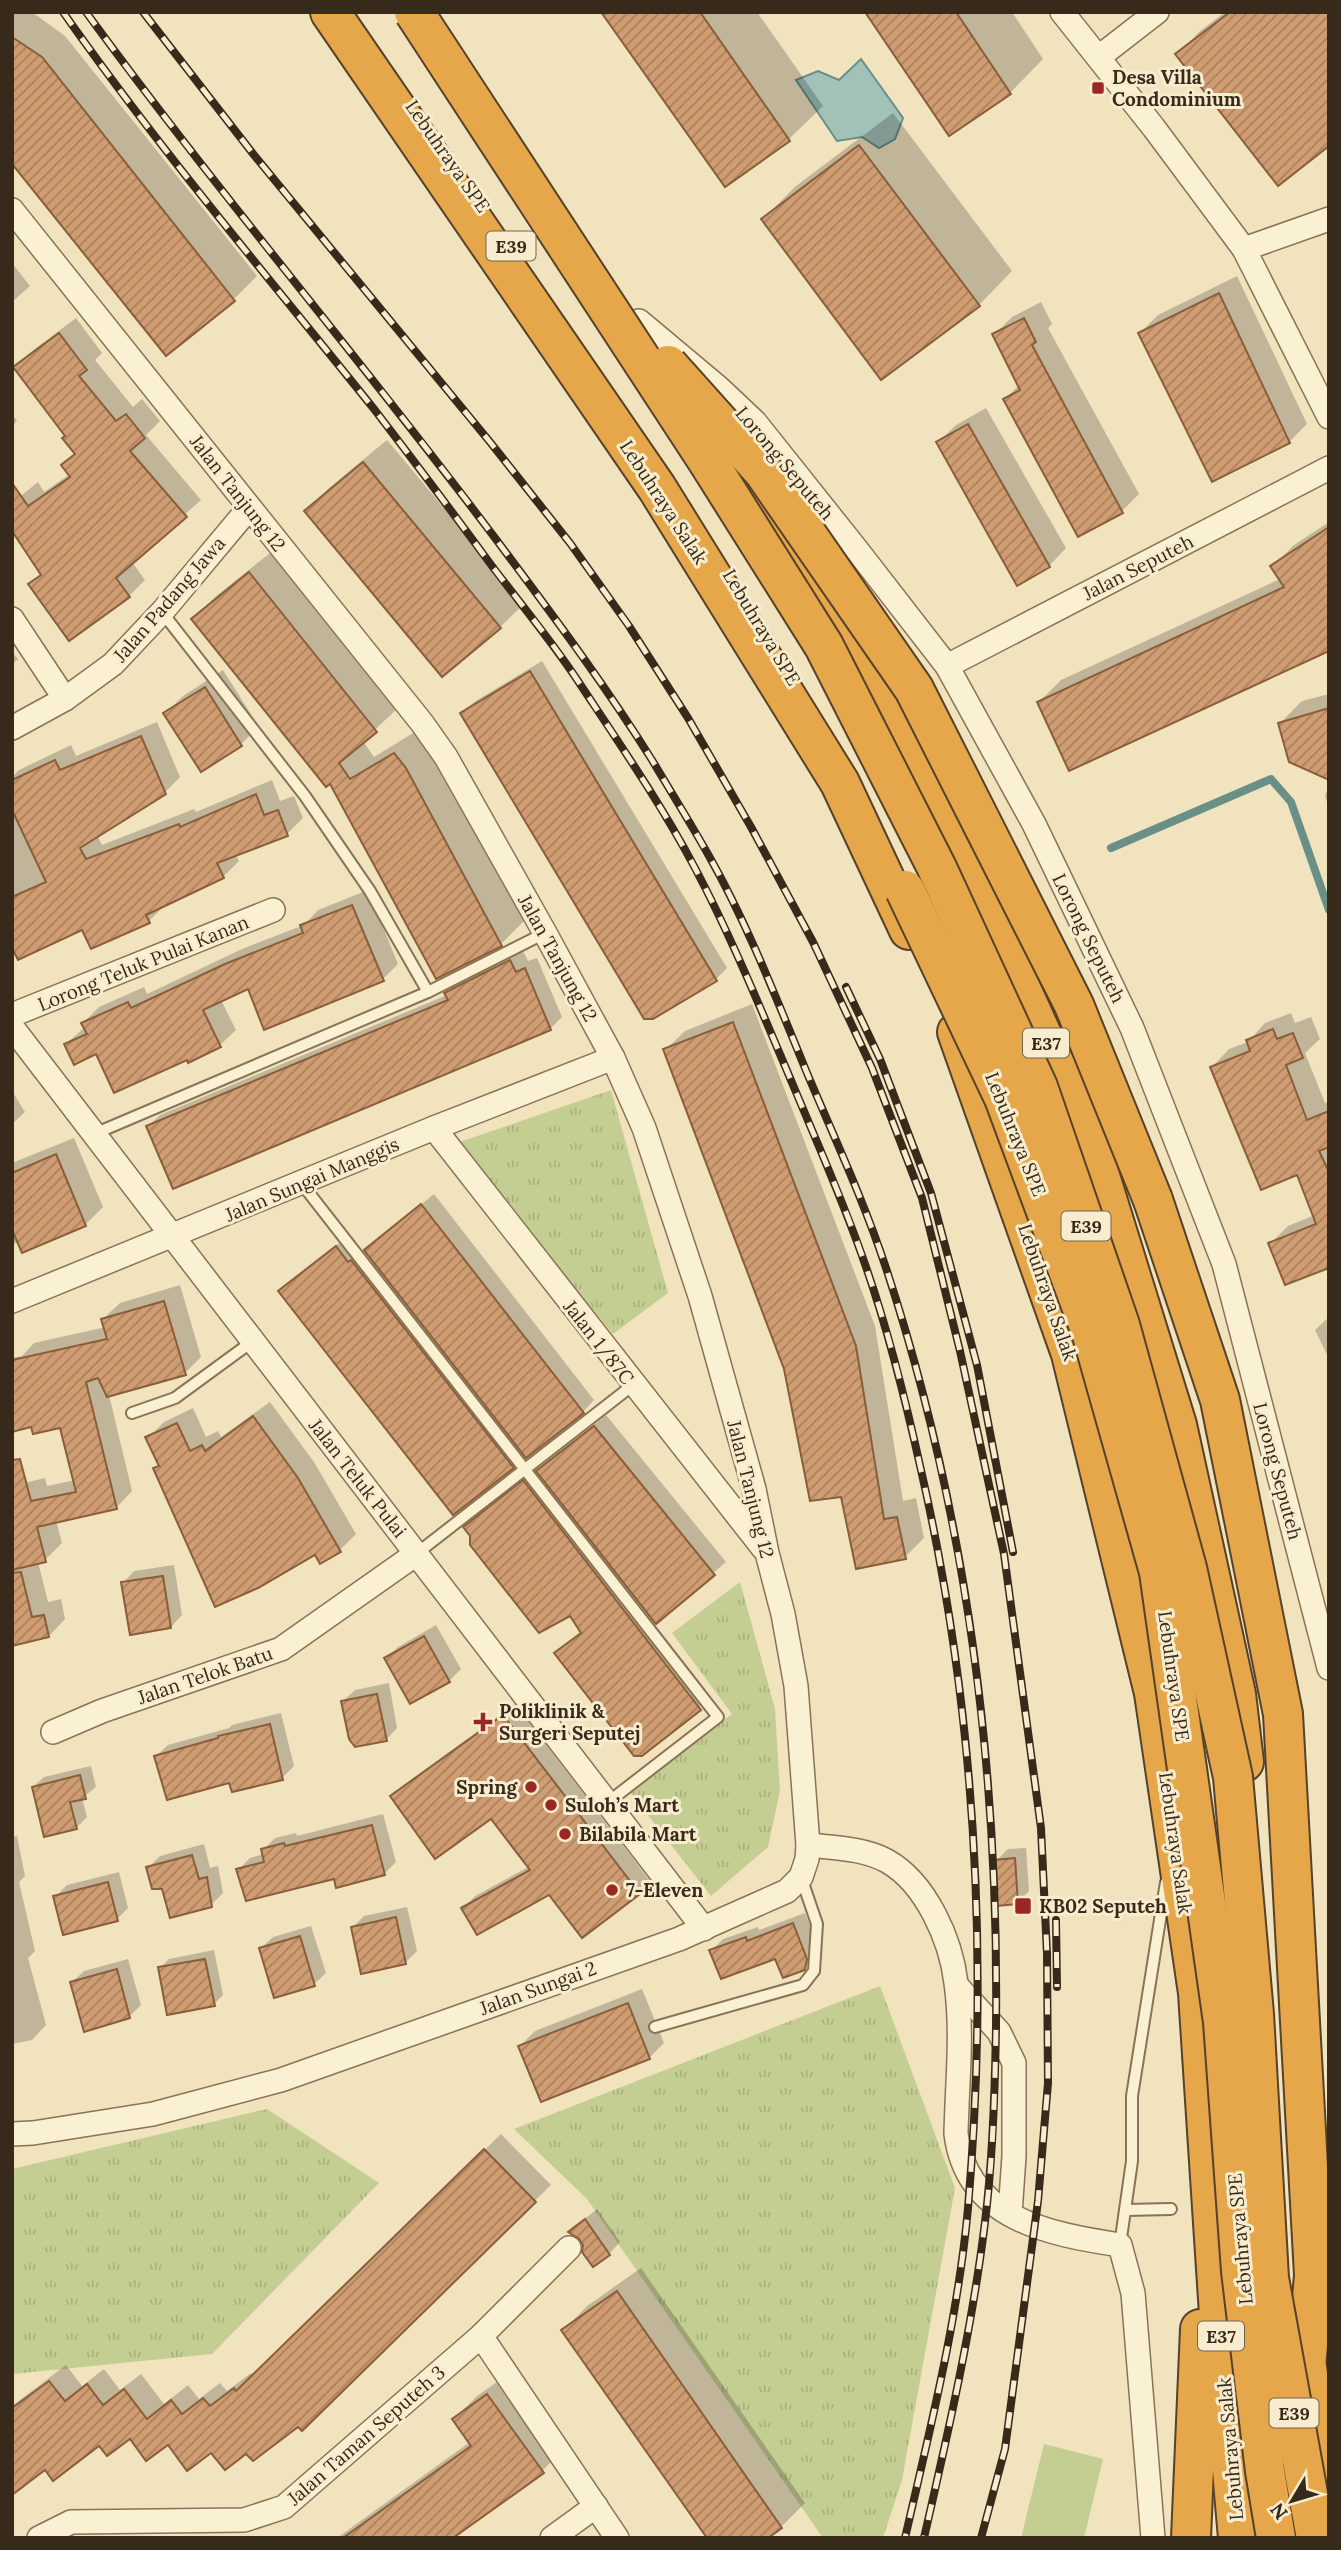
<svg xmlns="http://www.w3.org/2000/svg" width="1341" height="2550" font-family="Lora,serif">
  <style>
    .grass { fill: url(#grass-tufts) }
    .pitch { fill: #c5ce92 }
    .water { fill: #a2c1b9; stroke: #698f87; stroke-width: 2 }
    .shadow { fill: #0003 }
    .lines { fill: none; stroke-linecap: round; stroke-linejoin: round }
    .stream { stroke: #698f87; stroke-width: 8 }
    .building { fill: url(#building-hatch); stroke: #8a5d3b; stroke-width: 2 }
    .lane-casing { stroke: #897356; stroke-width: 14 }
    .street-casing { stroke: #897356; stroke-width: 26 }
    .highway-casing { stroke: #56412b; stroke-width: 42 }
    .lane { stroke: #faf0d2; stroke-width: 10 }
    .street { stroke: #faf0d2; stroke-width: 23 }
    .highway { stroke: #e5a749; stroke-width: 38 }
    .rail-casing { stroke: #382a1b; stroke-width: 8 }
    .rail { stroke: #f7edce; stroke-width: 5; stroke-dasharray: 16; stroke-linecap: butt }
    .highway-bridge-casing { stroke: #56412b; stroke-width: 42; stroke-linecap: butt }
    .highway-bridge { stroke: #e5a749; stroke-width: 38 }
    .poi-dot { fill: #9b2723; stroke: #f7edce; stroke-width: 2.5 }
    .labels { text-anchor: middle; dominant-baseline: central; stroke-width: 6; stroke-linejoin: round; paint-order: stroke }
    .shield { fill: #f7edce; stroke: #716451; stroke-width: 2 }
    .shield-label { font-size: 18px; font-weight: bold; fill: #382a1b }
    .poi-label { font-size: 19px; font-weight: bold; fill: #382a1b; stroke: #f7edce; text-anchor: start }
    .street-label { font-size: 19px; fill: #382a1b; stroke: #f7edce }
  </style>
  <defs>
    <pattern id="grass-tufts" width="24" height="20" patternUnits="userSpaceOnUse" patternTransform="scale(1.75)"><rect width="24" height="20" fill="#c5ce92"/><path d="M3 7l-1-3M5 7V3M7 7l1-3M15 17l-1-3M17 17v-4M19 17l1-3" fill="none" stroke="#aab17d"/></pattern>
    <pattern id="building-hatch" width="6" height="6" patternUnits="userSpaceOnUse" patternTransform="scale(1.75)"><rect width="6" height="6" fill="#d09d72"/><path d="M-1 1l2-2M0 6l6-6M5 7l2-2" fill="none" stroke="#aa805d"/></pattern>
  </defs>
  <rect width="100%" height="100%" fill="#f0e3be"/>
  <g class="grass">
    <polygon points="611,1090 668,1293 613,1334 454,1144"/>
    <polygon points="740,1582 775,1709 780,1791 768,1847 711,1896 629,1791 732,1714 672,1633"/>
    <polygon points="880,1986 955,2188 902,2480 883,2538 823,2538 587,2199 514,2129"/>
    <polygon points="267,2109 379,2183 212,2354 12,2374 12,2169"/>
  </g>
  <polygon class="pitch" points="1044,2444 1103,2459 1084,2538 1021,2538"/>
  <polygon class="water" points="861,59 903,118 895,139 879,148 862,137 837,141 796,80 818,71 839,80"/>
  <g class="shadow">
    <polygon points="12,12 32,12 65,36 257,276 234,299 166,354 12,162"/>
    <polygon points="603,12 757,12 823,106 789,139 725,185"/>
    <polygon points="867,12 1012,12 1043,59 1010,93"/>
    <polygon points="1225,12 1329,12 1177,55 1200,31"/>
    <polygon points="893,113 1012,271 979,305 763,219 796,186"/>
    <polygon points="12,263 30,286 12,302"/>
    <polygon points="1237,276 1307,424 1289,442 1140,333 1158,315"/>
    <polygon points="1041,302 1052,324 1048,328 1139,494 1122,511 1005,399 1019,385 995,334 1012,317"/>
    <polygon points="76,318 102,353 95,360 133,407 142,399 160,421 146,435 201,500 132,562 145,580 129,596 30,585 42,573 12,503 38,482 44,492 70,474 63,466 76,453 67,436 15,367 31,352"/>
    <polygon points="986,408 1066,548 1049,566 938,442 956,425"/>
    <polygon points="12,414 17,421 12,426"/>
    <polygon points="387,440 524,604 500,627 443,675 307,511 330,487"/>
    <polygon points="1329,522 1329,652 1327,650 1039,702 1061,680 1280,579 1272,567 1294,545"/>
    <polygon points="274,550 399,707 363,741 374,757 418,730 429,745 524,921 501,944 331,782 193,619 216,596"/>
    <polygon points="12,652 18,659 12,665"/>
    <polygon points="542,661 727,968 715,980 462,713 474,702"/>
    <polygon points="223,670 259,727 241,744 201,769 166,713 183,696"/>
    <polygon points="1329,694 1329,778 1280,723 1302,701"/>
    <polygon points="157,722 180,777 165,792 97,835 102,845 194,809 196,812 272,780 280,801 294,796 303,818 287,834 235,854 239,861 223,877 164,906 149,921 83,928 12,944 12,777 19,770 71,745 76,756"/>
    <polygon points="1329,786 1329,808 1325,796"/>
    <polygon points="368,890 398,964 383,979 249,987 221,1000 236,1030 220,1045 97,1052 66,1044 85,1027 83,1023 99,1007 144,987 147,994 242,949 304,925 318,910"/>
    <polygon points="522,949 528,961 537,958 562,1017 550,1029 148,1126 160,1115 447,995 446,993 457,982"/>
    <polygon points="752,1004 875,1326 903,1501 916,1498 924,1538 905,1557 842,1495 786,1368 665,1050 685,1031"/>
    <polygon points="1291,1013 1295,1023 1311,1017 1320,1039 1305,1053 1325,1103 1329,1102 1329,1266 1270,1244 1288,1226 1315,1215 1298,1172 1212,1067 1229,1049 1248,1042 1265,1023"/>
    <polygon points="12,1091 25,1112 12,1124"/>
    <polygon points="74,1138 103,1207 85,1225 12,1244 12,1163"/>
    <polygon points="434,1194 594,1400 583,1412 525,1454 512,1467 281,1291 348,1236 361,1252 364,1250 365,1251"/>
    <polygon points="180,1285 201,1357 185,1373 109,1395 132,1491 116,1508 56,1521 62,1543 45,1560 38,1562 48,1602 61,1599 65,1619 49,1636 12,1644 12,1486 45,1478 47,1486 75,1480 62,1426 33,1425 12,1430 12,1358 22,1356 34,1343 106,1327 103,1319 120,1303"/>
    <polygon points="1329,1317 1329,1359 1315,1330"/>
    <polygon points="270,1402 314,1462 356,1534 340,1550 316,1553 155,1469 160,1464 148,1438 164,1422 193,1408 206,1437 218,1431 221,1437"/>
    <polygon points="606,1415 726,1562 654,1623 711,1697 637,1757 556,1653 582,1631 570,1614 472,1536 465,1528 477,1516 536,1470 537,1472"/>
    <polygon points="174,1565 182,1615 171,1627 123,1583 134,1571"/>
    <polygon points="436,1625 461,1669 449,1681 386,1658 398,1647"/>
    <polygon points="389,1683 397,1728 386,1740 343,1701 355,1690"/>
    <polygon points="515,1704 650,1881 639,1892 549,1893 464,1908 475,1896 530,1866 491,1816 392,1796 404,1785"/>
    <polygon points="281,1713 294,1766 282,1778 231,1780 156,1756 168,1745 229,1728 232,1725"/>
    <polygon points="91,1766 96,1787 82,1798 87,1817 76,1828 33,1787 44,1777"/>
    <polygon points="383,1814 396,1862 384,1874 335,1877 238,1870 250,1858 264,1854 263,1850 275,1838 296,1833 297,1836"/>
    <polygon points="17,1836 25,1876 19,1882 35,1951 28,1958 46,2025 32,2040 12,2044 12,1837"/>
    <polygon points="204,1844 210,1868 218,1866 223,1893 211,1905 148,1868 160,1856"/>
    <polygon points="1026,1848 1029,1891 1017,1903 996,1861 1008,1849"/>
    <polygon points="119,1872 128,1908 117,1919 55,1897 67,1885"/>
    <polygon points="407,1907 417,1951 405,1963 352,1928 364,1916"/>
    <polygon points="805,1913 818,1946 817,1955 805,1967 776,1956 711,1951 723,1939 758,1927 759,1930"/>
    <polygon points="311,1926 326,1973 314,1984 261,1948 273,1937"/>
    <polygon points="214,1950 223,1995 214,2004 160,1968 169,1959"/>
    <polygon points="128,1959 141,2005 129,2017 72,1982 84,1971"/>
    <polygon points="642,1989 664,2043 649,2058 520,2046 535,2031"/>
    <polygon points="501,2134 551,2185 302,2428 298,2425 247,2451 211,2450 130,2436 99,2443 45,2467 12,2479 12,2406 66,2365 82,2386 104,2369 120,2390 141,2374 164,2404 188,2385 199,2399 220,2383 227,2391 251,2373 253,2376"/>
    <polygon points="597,2209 620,2242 609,2254 570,2231"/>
    <polygon points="641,2268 805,2503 781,2527 765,2538 564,2330 587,2306"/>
    <polygon points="511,2372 565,2448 542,2471 450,2538 337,2538 470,2442 454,2419 477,2396"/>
  </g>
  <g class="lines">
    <polyline class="stream" points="1111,848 1271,779 1291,802 1329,910"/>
  </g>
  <g class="building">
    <polygon points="601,12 700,12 790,141 725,187"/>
    <polygon points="865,12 956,12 1011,94 949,136"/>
    <polygon points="1230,12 1329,12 1329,146 1278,186 1175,54"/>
    <polygon points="12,37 42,57 235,301 166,356 12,164"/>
    <polygon points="859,145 980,306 881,380 761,219"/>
    <polygon points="1219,293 1290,443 1212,482 1138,333"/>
    <polygon points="1024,318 1036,342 1032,345 1123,513 1078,537 1003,399 1020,390 992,334"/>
    <polygon points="59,333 87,370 79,376 116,421 126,414 145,438 130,451 187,517 116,578 130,597 69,641 28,584 41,575 12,531 12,483 28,506 70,477 61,465 75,454 62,438 65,436 13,367"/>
    <polygon points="968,424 1050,567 1017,586 936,442"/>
    <polygon points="363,462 501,628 442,677 304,511"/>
    <polygon points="1329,527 1329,651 1069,771 1037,702 1284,587 1270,566"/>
    <polygon points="249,572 377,732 339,763 350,779 394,753 406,768 502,946 436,979 330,784 326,787 191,619"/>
    <polygon points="530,671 717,981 653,1019 644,1019 460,713"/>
    <polygon points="205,687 242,746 201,772 163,713"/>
    <polygon points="1329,708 1329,780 1289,762 1278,723"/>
    <polygon points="141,736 166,794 80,848 86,859 179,824 180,827 256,794 264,815 278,810 288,836 217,863 224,878 146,915 150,923 91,949 82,930 18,960 12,948 12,897 46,882 12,810 12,780 55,760 60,770"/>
    <polygon points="352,905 384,981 264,1030 248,989 203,1010 221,1047 188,1063 187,1060 114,1093 96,1054 74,1065 64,1044 87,1034 81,1023 128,1002 131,1008 225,964 303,933 300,925"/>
    <polygon points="510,960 516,972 525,968 551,1030 173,1189 146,1126 448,1000 444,993"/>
    <polygon points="733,1022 856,1346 884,1519 897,1517 906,1559 856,1569 841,1497 810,1501 784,1369 663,1049"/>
    <polygon points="1273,1029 1277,1039 1293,1033 1303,1058 1286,1065 1307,1120 1329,1111 1329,1147 1319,1151 1329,1172 1329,1268 1285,1285 1268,1243 1316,1224 1297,1175 1261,1190 1210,1067 1250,1051 1246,1040"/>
    <polygon points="56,1154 86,1226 22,1253 12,1230 12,1173"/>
    <polygon points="421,1204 584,1413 526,1458 364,1250"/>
    <polygon points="336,1246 348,1262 351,1260 514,1468 453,1515 278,1291"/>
    <polygon points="164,1301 186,1375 107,1397 98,1378 86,1382 117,1509 37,1527 46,1562 12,1570 12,1460 20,1459 31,1501 76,1492 60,1428 33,1434 31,1427 12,1432 12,1360 107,1339 101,1319"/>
    <polygon points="253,1416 298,1478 341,1552 320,1564 315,1555 258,1588 215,1607 153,1468 159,1466 145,1437 177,1423 190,1451 202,1445 205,1451"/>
    <polygon points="594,1426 715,1575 656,1624 536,1471"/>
    <polygon points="523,1480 701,1710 642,1756 634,1756 554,1653 581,1633 570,1616 539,1633 470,1545 470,1536 463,1527"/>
    <polygon points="21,1572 32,1617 44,1615 49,1637 12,1646 12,1573"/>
    <polygon points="163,1576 171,1628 130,1635 121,1582"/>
    <polygon points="424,1636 450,1682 410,1704 384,1658"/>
    <polygon points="377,1694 387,1741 355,1747 349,1739 341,1701"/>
    <polygon points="503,1715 640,1894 582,1938 549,1895 477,1935 461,1908 530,1870 491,1819 435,1859 390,1796"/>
    <polygon points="270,1724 283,1780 232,1792 229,1783 167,1800 154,1756 218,1738 218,1736"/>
    <polygon points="80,1775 86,1799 70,1802 77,1829 44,1837 32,1787"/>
    <polygon points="372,1825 385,1875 336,1888 334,1879 246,1901 236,1869 264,1862 261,1849 284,1843 285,1846"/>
    <polygon points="192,1855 199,1879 207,1877 212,1907 170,1918 162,1889 152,1889 146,1867"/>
    <polygon points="1015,1858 1018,1904 997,1906 994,1860"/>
    <polygon points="108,1882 118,1921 63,1935 53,1896"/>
    <polygon points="396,1917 406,1964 361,1974 351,1927"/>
    <polygon points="793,1923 807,1959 805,1970 783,1978 775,1959 721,1979 709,1950 746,1937 747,1941"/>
    <polygon points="300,1936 315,1986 274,1998 259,1948"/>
    <polygon points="205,1959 215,2006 167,2015 158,1967"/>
    <polygon points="117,1969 130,2018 84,2032 70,1982"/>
    <polygon points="628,2003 650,2059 541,2102 518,2046"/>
    <polygon points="484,2149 536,2202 302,2431 298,2427 253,2461 246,2454 225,2470 211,2453 187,2471 168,2445 146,2461 130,2439 107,2456 99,2446 53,2481 45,2470 12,2495 12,2408 49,2381 65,2401 87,2384 103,2405 124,2389 147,2419 171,2400 182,2414 203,2398 210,2406 234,2388 236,2391"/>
    <polygon points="585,2219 610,2255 593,2267 582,2252 583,2245 579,2239 568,2232"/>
    <polygon points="617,2291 782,2528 768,2538 707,2538 561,2330"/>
    <polygon points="487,2394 544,2473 453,2538 343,2538 471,2446 452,2419"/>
  </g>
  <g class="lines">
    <defs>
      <g id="lane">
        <polyline points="162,612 305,796 370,891 428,992"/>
        <polyline points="94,1134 428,992 545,933"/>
        <polyline points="302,1184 718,1717 607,1803"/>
        <polyline points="132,1413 175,1398 253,1341"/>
        <polyline points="416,1554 633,1385"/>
        <polyline points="655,2027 803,1985 814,1971 817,1924 801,1877"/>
        <polyline points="1125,2210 1171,2209"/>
        <polyline points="1120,2245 1132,2161 1132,2096 1166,1882"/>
      </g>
      <g id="street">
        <polyline points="1062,12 1154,128 1244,249 1329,417"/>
        <polyline points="1099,57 1157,12"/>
        <polyline points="12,210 422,723 446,757 545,933 613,1058 644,1128 700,1296 754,1489 767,1553 783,1614 796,1686 808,1845 807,1859 801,1877 787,1891 679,1939 281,2080 153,2114 33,2133 12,2134"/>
        <polyline points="1244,249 1329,219"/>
        <polyline points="639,321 719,388 755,422 857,550 947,666 1034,824 1132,1028 1224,1264 1329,1668"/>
        <polyline points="12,619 65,699"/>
        <polyline points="947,666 1329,468"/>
        <polyline points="12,728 65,699 113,664 162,612 249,508"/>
        <polyline points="12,1015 273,910"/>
        <polyline points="12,1027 704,1929"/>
        <polyline points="434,1128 763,1548"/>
        <polyline points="12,1301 434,1128 613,1058"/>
        <polyline points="53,1732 102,1711 281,1649 416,1554"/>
        <path d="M808,1845C834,1848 863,1848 887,1861C926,1883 951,1940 956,1983C963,2033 957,2084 956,2134C967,2219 1048,2234 1120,2245L1133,2293L1153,2538"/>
        <polyline points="957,1986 999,2032 1014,2063 1014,2156 1010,2214"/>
        <polyline points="481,2336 617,2538"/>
        <polyline points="39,2538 71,2522 244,2520 284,2507 481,2336 569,2248"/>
        <polyline points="552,2538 596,2506"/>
      </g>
      <g id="highway">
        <polyline points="330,12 657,488 840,783 909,930"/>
        <polyline points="711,430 794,556 889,714 965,864 1088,1137 1177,1425 1236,1694 1244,1762"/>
        <polyline points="957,1032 1071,1354 1154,1693 1198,1993 1221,2345 1238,2538"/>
        <polyline points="1153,1200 1220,1400 1283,1714 1314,2275 1307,2357"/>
        <polyline points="1302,2333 1325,2492"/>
        <polyline points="1191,2538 1200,2329"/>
      </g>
    </defs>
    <use href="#lane" class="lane-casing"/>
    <use href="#street" class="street-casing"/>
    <use href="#highway" class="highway-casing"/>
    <use href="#lane" class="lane"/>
    <use href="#street" class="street"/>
    <use href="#highway" class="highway"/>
    <defs>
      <g id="rail">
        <path d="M63,12C160,150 269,278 374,409C414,461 453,513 492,566C520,603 550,639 576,678C617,740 660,802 695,868C732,938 762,1012 793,1085C818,1145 845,1205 866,1267C889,1333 906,1402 921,1470C976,1711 989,1961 968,2208C958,2319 930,2429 905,2538"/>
        <path d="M86,12C221,197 370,370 507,554C557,621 607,688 652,760C671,792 691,824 709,856C748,925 777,1000 807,1073C834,1137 864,1201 886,1268C966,1511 999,1770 996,2026C995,2091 993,2158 985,2222C972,2329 948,2433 924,2538"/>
        <polyline points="143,12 254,155 490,442 570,543 629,626 688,718 751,827 813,942 872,1068 922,1198 960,1351 1004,1554 1041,1828 1047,1954 1048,2083 1038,2201 1005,2449 981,2538"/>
        <polyline points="846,987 880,1059 931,1193 977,1365 1013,1552"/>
        <polyline points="1056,1920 1057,1987"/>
      </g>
    </defs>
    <use href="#rail" class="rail-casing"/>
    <use href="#rail" class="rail"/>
    <defs>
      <g id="highway-bridge">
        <polyline points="414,12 707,460 824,646 937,868 1038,1087 1120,1325 1187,1568 1233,1777 1254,2014 1269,2278 1316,2538"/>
        <polyline points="668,365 763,471 914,689 1074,1005 1153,1200"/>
        <polyline points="905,890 1004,1098 1092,1335 1159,1572 1223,2022 1241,2271 1265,2471 1276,2538"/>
      </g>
    </defs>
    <use href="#highway-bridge" class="highway-bridge-casing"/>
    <use href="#highway-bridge" class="highway-bridge"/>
  </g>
  <g class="poi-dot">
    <rect x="1091" y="81" width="14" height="14" rx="3.5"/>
    <path d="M479.5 1711.5h7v7h7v7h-7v7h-7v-7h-7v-7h7z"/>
    <circle cx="531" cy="1787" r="7"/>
    <circle cx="551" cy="1805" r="7"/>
    <circle cx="565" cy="1834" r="7"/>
    <circle cx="612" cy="1890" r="7"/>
    <rect x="1014" y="1897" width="18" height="18" rx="3.5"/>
  </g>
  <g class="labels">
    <g class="shield">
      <rect x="486.5" y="231.5" width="49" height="29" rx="5"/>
      <rect x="1023" y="1028.5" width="46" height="29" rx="5"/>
      <rect x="1061.5" y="1211.5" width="49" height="29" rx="5"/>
      <rect x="1198" y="2321.5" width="46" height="29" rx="5"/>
      <rect x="1269.5" y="2398.5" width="49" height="29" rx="5"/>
    </g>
    <g class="shield-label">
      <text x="511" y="246">E39</text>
      <text x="1046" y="1043">E37</text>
      <text x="1086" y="1226">E39</text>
      <text x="1221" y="2336">E37</text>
      <text x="1294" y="2413">E39</text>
    </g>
    <g class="poi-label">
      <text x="1112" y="77">Desa Villa<tspan x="1112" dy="22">Condominium</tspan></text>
      <text x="499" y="1711">Poliklinik &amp;<tspan x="499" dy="22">Surgeri Seputej</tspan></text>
      <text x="517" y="1787" text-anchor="end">Spring</text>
      <text x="565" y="1805">Suloh’s Mart</text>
      <text x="579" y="1834">Bilabila Mart</text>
      <text x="626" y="1890">7-Eleven</text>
      <text x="1039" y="1906">KB02 Seputeh</text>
    </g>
    <g class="street-label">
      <text transform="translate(448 156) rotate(55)">Lebuhraya SPE</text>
      <text transform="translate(785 463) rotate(50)">Lorong Seputeh</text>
      <text transform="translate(238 493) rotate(52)">Jalan Tanjung 12</text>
      <text transform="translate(664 502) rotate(57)">Lebuhraya Salak</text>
      <text transform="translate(1138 567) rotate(-27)">Jalan Seputeh</text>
      <text transform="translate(169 599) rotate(-49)">Jalan Padang Jawa</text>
      <text transform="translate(762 627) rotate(59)">Lebuhraya SPE</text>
      <text transform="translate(1089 938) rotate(64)">Lorong Seputeh</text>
      <text transform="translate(558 958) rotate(61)">Jalan Tanjung 12</text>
      <text transform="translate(143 963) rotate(-22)">Lorong Teluk Pulai Kanan</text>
      <text transform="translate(1016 1134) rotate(68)">Lebuhraya SPE</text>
      <text transform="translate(312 1179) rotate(-23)">Jalan Sungai Manggis</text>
      <text transform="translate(1048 1292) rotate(71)">Lebuhraya Salak</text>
      <text transform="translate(599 1342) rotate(52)">Jalan 1/87C</text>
      <text transform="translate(1278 1471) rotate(75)">Lorong Seputeh</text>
      <text transform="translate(358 1478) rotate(52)">Jalan Teluk Pulai</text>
      <text transform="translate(751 1489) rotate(76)">Jalan Tanjung 12</text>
      <text transform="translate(205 1675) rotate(-19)">Jalan Telok Batu</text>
      <text transform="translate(1174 1676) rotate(82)">Lebuhraya SPE</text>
      <text transform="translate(1176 1843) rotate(82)">Lebuhraya Salak</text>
      <text transform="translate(538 1988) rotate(-20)">Jalan Sungai 2</text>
      <text transform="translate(1240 2239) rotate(-95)">Lebuhraya SPE</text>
      <text transform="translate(366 2435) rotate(-41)">Jalan Taman Seputeh 3</text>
      <text transform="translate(1230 2449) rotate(-95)">Lebuhraya Salak</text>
    </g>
  </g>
  <rect width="1341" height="2550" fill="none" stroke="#382a1b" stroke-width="28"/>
  <g transform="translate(1292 2501) rotate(232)" stroke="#f7edce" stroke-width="5" paint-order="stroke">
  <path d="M0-5L12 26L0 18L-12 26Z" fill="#382a1b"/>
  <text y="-10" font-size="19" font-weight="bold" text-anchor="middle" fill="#382a1b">N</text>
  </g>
</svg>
